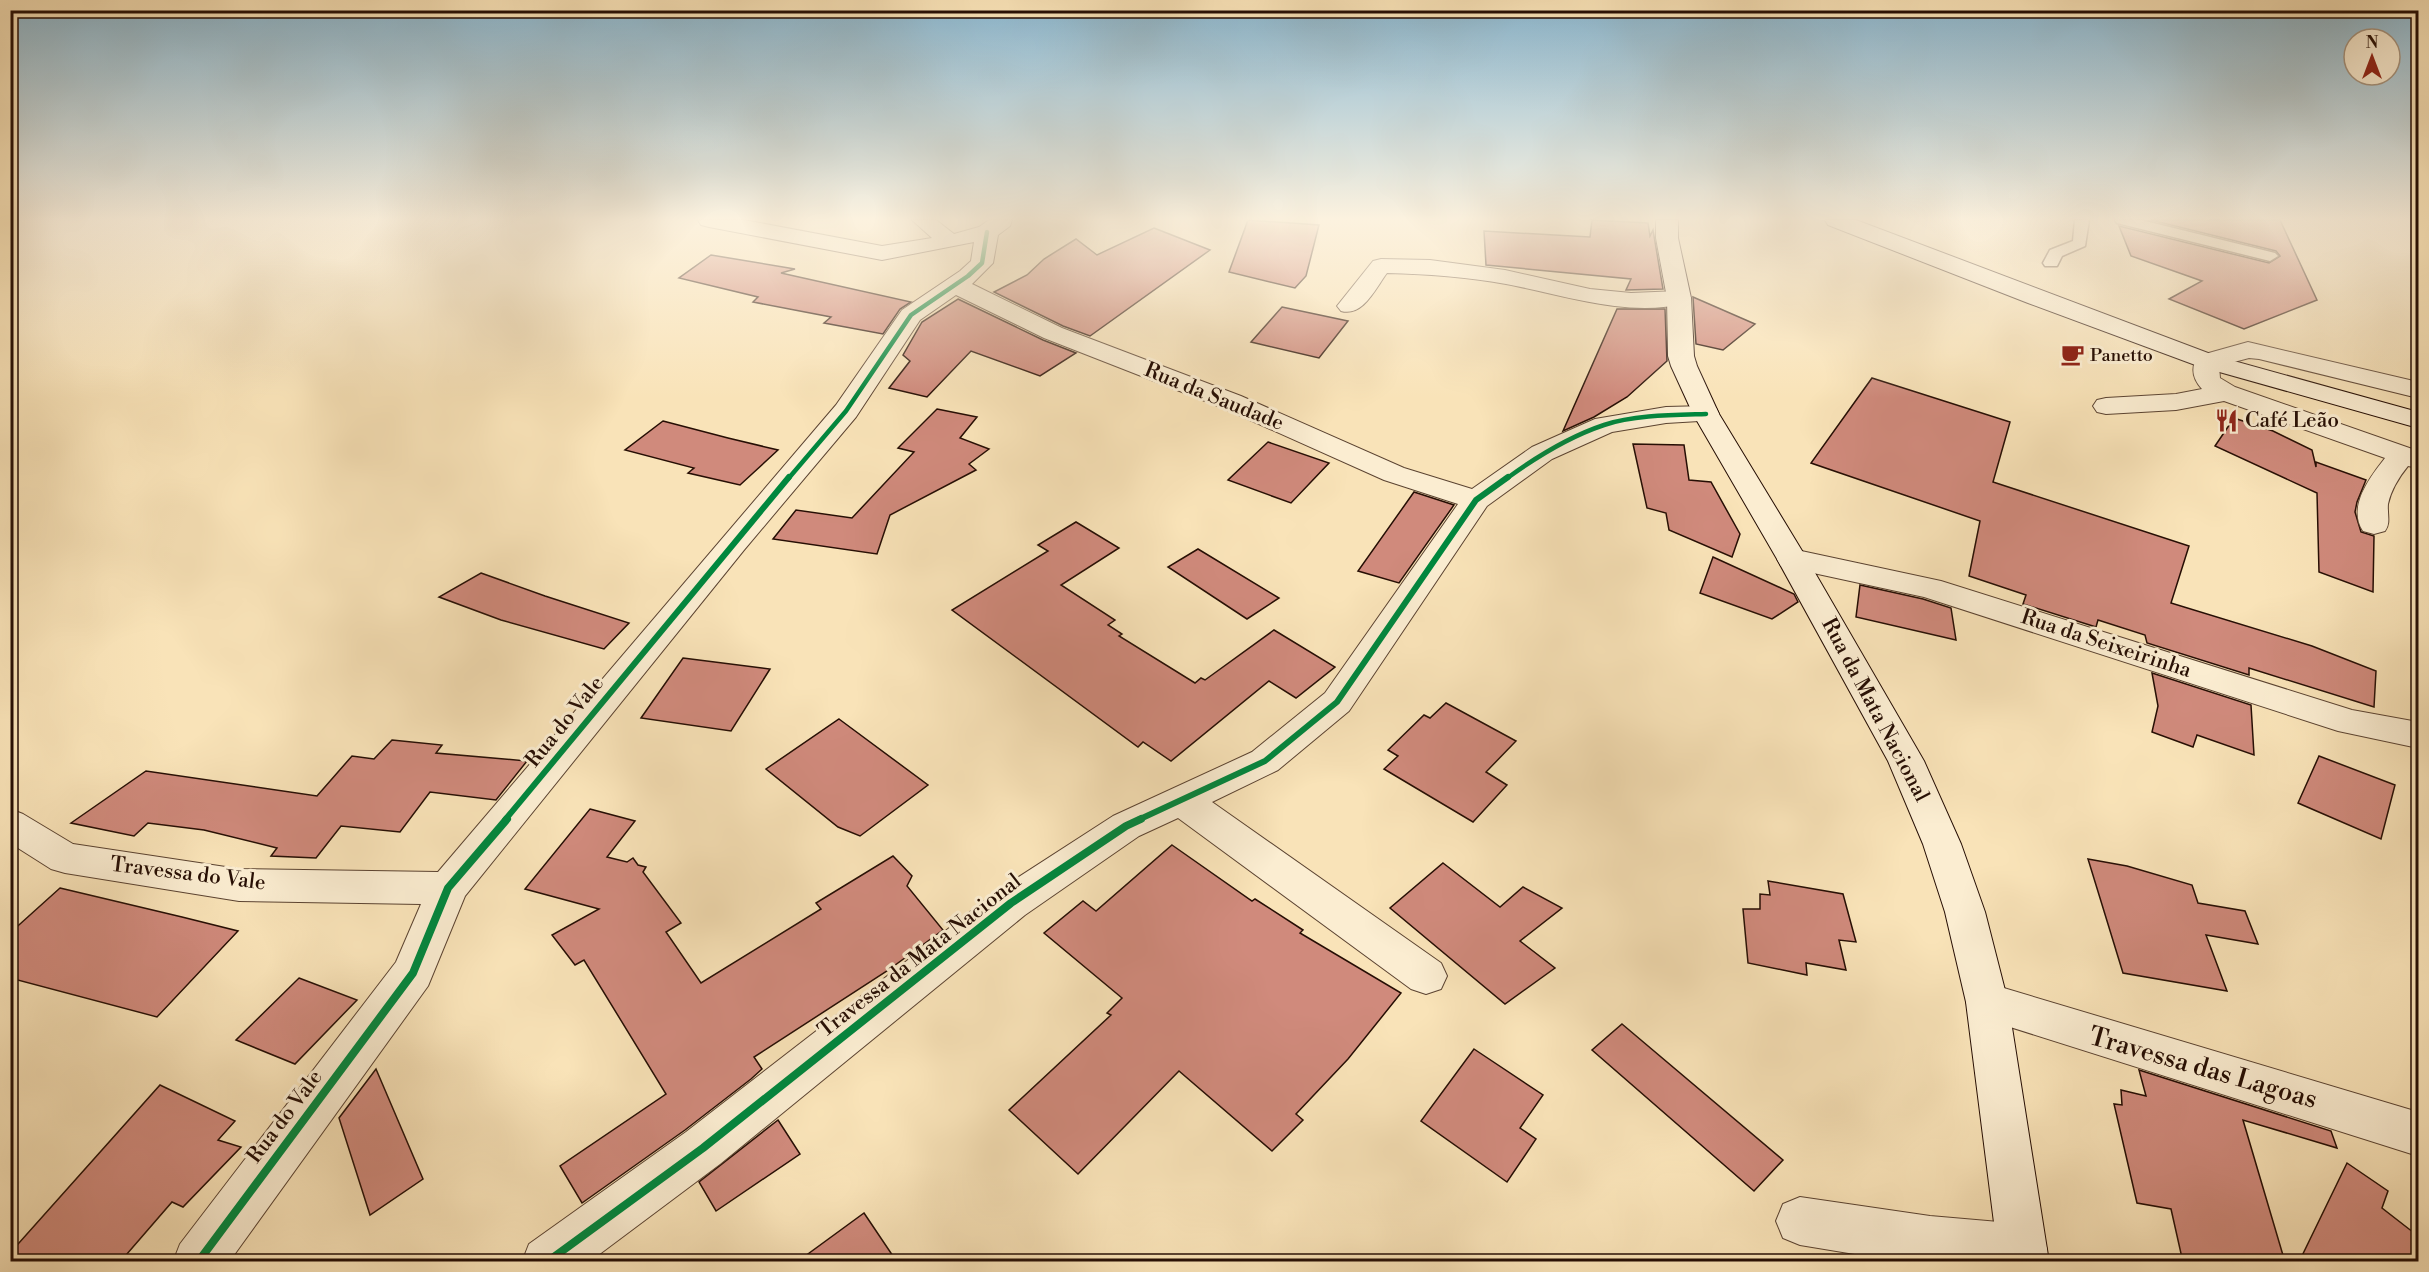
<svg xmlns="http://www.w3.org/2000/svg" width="2429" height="1272" font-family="'Libre Bodoni',serif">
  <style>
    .building { fill: #d08a7c; stroke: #260e04; stroke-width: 1.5 }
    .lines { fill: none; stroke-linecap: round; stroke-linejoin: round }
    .lane-casing { stroke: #5b4331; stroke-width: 3 }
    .street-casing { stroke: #5b4331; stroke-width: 2 }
    .secondary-casing { stroke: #260e04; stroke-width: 2 }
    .lane { fill: #fbedd1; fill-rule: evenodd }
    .street { fill: #fbedd1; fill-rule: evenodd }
    .secondary { fill: #fbedd1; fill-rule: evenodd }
    .cycleway-far2-casing { stroke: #fbedd1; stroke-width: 8 }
    .cycleway-far1-casing { stroke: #fbedd1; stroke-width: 10 }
    .cycleway-casing { stroke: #fbedd1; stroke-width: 12 }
    .cycleway-far2 { stroke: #00873e; stroke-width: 4.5 }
    .cycleway-far1 { stroke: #00873e; stroke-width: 6 }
    .cycleway { stroke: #00873e; stroke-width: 8 }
    .labels { text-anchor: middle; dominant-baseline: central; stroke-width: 6; stroke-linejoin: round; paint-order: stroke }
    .far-poi-label { font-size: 18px; fill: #260e04; stroke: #fbedd1; text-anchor: start }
    .street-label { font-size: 21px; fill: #260e04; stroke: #fbedd1 }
    .poi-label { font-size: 21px; fill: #260e04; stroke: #fbedd1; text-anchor: start }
    .near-street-label { font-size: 26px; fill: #260e04; stroke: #fbedd1 }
  </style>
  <rect width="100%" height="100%" fill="#f9e3b8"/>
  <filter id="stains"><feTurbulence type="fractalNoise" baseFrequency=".00333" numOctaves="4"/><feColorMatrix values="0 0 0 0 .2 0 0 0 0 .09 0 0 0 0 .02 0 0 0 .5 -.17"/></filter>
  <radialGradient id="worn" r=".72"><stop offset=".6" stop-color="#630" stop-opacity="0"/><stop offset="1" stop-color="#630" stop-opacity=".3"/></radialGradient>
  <g class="building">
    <polygon points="1248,220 1319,225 1306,276 1295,288 1229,272"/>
    <polygon points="1592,220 1648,223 1650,236 1653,230 1663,289 1626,290 1631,279 1486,265 1484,231 1590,237"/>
    <polygon points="2151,220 2280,220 2317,300 2244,329 2169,299 2202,281 2131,256 2119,226 2269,263 2280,256 2276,251"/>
    <polygon points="1154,228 1210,250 1090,336 1063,326 994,292 1027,275 1044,259 1076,239 1097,255"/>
    <polygon points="711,255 795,269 781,273 911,302 900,309 883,334 824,323 831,317 753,302 758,297 679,278"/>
    <polygon points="1693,297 1755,324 1723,350 1696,344"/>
    <polygon points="958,299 1043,340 1076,353 1040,376 971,351 927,397 889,388 910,361 903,355 922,322"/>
    <polygon points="1282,307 1348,321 1319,358 1251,342"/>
    <polygon points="1617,309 1665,309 1667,361 1627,397 1594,417 1563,431"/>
    <polygon points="1872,378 2010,422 1993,482 2189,546 2171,603 2312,646 2376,671 2374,707 2249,668 2249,675 2147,643 2145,635 2098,620 2096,627 2023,604 2026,595 1969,576 1980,521 1811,463"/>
    <polygon points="937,409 977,417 960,438 989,449 969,464 976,470 890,515 877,554 773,539 796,510 852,518 914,452 898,448"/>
    <polygon points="2234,418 2273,431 2312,450 2316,467 2316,462 2366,480 2357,502 2355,512 2361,532 2374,536 2373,592 2319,572 2317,493 2215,446"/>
    <polygon points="663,421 728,438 778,450 740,485 688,473 694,468 625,450"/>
    <polygon points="1268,442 1329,463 1291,503 1228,480"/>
    <polygon points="1633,444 1684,445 1689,480 1711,482 1740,534 1732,557 1669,530 1666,513 1647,508"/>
    <polygon points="1414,492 1454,505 1399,583 1358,571"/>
    <polygon points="1076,522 1119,548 1061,585 1115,620 1108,625 1122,634 1119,636 1195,683 1201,678 1205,680 1274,630 1335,667 1296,698 1269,681 1171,761 1143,742 1138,747 952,610 1048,551 1038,545"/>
    <polygon points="1198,549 1279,598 1247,619 1168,567"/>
    <polygon points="1713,557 1794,594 1798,602 1772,619 1700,593"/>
    <polygon points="481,573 545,596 629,623 604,649 501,620 439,597"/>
    <polygon points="1860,585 1923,599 1951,608 1956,640 1856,617"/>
    <polygon points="683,658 770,669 731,731 641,718"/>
    <polygon points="2152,673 2251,705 2254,755 2197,735 2193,747 2152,732 2158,706"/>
    <polygon points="1446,703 1516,741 1486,772 1507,785 1473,822 1384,769 1398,756 1388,750 1424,715 1430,718"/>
    <polygon points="839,719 928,785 860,836 838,827 766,769"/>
    <polygon points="392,740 442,745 436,753 527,761 496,800 430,792 400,832 341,826 316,858 271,856 277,848 204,830 148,823 134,836 71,823 146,771 317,796 352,756 374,759"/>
    <polygon points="2319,756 2395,785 2381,839 2298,803"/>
    <polygon points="590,809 635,821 607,857 627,862 633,858 638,865 646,867 643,872 681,923 666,932 701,983 821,909 816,903 893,856 912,876 907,886 943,930 887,971 754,1057 762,1069 751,1079 685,1130 582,1203 560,1166 666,1094 584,960 575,965 552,935 599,909 525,889"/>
    <polygon points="1172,845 1252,901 1255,899 1303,930 1300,933 1401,993 1348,1059 1296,1114 1303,1120 1272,1151 1179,1071 1078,1174 1009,1110 1111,1015 1107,1013 1122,998 1044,933 1083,901 1096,911"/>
    <polygon points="2088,859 2127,866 2192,885 2198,903 2245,911 2258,944 2206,935 2227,991 2123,973"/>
    <polygon points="1443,863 1500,907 1523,887 1562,908 1520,941 1555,968 1505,1004 1390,908"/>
    <polygon points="1768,881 1843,894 1856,942 1839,940 1846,970 1806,963 1807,975 1748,963 1743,909 1760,909 1760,894 1770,895"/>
    <polygon points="60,888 182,917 238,931 157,1017 10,978 10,933"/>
    <polygon points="299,978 357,1000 295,1064 236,1040"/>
    <polygon points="1622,1024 1783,1160 1754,1191 1592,1050"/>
    <polygon points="1474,1049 1543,1095 1520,1128 1536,1139 1507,1182 1421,1121"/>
    <polygon points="376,1069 423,1179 370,1215 339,1118"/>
    <polygon points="2139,1070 2331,1131 2337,1148 2243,1120 2285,1262 2196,1262 2182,1258 2171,1209 2137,1203 2114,1104 2122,1105 2121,1090 2146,1096"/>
    <polygon points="160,1085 235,1121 218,1140 241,1147 183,1207 172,1202 120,1262 10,1262 10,1253"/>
    <polygon points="778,1120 800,1154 716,1211 699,1182"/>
    <polygon points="2347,1163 2388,1191 2382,1208 2418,1236 2418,1262 2299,1262"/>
    <polygon points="864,1213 897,1262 797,1262"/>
  </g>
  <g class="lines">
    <defs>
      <g id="lane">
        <polygon points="2075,220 2089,220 2085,246 2062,256 2057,266 2045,266 2043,263 2050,250 2073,241"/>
        <polygon points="2115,220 2141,220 2275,253 2278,256 2270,261 2117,223"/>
      </g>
      <g id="street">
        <polygon points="698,220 744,220 882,246 932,238 912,220 936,220 954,234 979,227 989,220 1012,220 1010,226 998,235 993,263 972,284 1062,328 1241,396 1404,468 1472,489 1532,447 1595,419 1666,407 1706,406 1716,408 1719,414 1716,420 1666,423 1612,432 1552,459 1487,506 1349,711 1278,770 1212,802 1441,963 1447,976 1441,989 1426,994 1411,989 1178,818 1139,836 1025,915 720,1164 589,1262 522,1262 529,1244 686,1132 997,891 1113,816 1252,752 1325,693 1458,504 1384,480 1223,408 1044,338 956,295 920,320 856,417 744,550 465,896 428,986 229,1262 173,1262 180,1244 396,962 421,904 239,901 65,873 51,869 10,843 10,809 23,814 73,844 239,869 438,872 836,405 902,310 960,271 971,261 974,242 882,260 709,227 701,225"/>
        <path d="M1381,259L1430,260L1505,270L1590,289L1631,293L1679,291L1687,293L1691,298L1687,303C1627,318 1565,295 1506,284C1467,277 1427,274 1387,273C1375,289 1363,317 1341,311L1337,306L1373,261Z"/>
        <path d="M2248,342L2418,382V398L2259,359L2249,358L2219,366L2220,378L2235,387L2418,451V468L2408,466C2399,477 2391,490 2388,504C2387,514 2391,523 2385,531L2374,534L2363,531C2347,507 2370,477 2385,458L2224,401L2176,410L2106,414L2097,412L2093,406L2097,400L2106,398L2176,394L2202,389C2193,379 2190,368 2198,356Z"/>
        <polygon points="1792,549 1941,581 2352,710 2418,722 2418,748 2338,731 1924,597 1781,566 1777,559 1781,552"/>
        <polygon points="1987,983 2418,1112 2418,1156 1972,1015 1966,1002 1972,989"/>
        <polygon points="1800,1197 1930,1216 2022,1224 2040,1231 2047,1249 2042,1262 1903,1262 1800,1245 1783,1238 1776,1221 1783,1204"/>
      </g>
      <g id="secondary">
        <polygon points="1656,220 1678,220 1678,238 1691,298 1694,356 1697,366 1719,414 1807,559 1924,761 1961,844 1985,912 2008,1002 2049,1262 1999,1262 1966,1002 1945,912 1923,844 1888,761 1777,559 1693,414 1671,366 1668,356 1667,298 1656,238"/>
        <polygon points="1825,220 1856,220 2216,356 2418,412 2418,428 2198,366 2028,303 1828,225"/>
      </g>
    </defs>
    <use href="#lane" class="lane-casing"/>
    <use href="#street" class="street-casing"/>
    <use href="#secondary" class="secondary-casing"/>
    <use href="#lane" class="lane"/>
    <use href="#street" class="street"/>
    <use href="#secondary" class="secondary"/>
    <defs>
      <g id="cycleway-far2">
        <polyline points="788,479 846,411 911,315 968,276 982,263 987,232"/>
        <path d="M1506,479C1536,457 1568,437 1604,425C1634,415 1674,415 1706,414"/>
      </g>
      <g id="cycleway-far1">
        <polyline points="505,820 789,477"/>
        <polyline points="1138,820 1265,761 1337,702 1476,500 1508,477"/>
      </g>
      <g id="cycleway">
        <polyline points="198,1262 413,973 448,888 507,819"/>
        <polyline points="547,1262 703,1148 1011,903 1126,826 1141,819"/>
      </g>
    </defs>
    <use href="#cycleway-far2" class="cycleway-far2-casing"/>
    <use href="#cycleway-far1" class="cycleway-far1-casing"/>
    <use href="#cycleway" class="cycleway-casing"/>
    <use href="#cycleway-far2" class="cycleway-far2"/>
    <use href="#cycleway-far1" class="cycleway-far1"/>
    <use href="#cycleway" class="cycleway"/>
  </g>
  <linearGradient id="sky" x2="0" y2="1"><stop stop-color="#8ab8d2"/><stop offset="0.55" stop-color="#fcf2df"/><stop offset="1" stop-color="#fcf2df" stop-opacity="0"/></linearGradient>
  <rect width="2429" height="398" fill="url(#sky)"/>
  <defs>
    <symbol id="cafe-bare" viewBox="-9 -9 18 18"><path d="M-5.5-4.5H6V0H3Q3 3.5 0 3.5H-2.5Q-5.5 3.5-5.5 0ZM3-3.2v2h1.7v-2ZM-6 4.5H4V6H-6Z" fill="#8f2418" stroke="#fbedd1" stroke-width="2.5" paint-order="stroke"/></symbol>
    <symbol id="restaurant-bare" viewBox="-9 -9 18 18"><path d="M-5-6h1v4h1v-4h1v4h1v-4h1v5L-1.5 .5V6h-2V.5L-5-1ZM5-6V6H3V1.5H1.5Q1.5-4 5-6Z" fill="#8f2418" stroke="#fbedd1" stroke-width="2.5" paint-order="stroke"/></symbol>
  </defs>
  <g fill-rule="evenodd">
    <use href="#cafe-bare" x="2056" y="338" width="33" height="33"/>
    <use href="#restaurant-bare" x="2210" y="404" width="33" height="33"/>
  </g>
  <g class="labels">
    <g class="far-poi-label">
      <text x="2090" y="355">Panetto</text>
    </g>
    <g class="street-label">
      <text transform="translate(1214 397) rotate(22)">Rua da Saudade</text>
      <text transform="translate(2106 644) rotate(18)">Rua da Seixeirinha</text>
      <text transform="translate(1875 710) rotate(62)">Rua da Mata Nacional</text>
      <text transform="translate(565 722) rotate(-51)">Rua do Vale</text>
      <text transform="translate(188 874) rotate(7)">Travessa do Vale</text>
      <text transform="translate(920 956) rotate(-38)">Travessa da Mata Nacional</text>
      <text transform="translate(285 1117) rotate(-53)">Rua do Vale</text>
    </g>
    <g class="poi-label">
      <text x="2245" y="421">Café Leão</text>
    </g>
    <g class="near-street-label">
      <text transform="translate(2203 1068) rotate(16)">Travessa das Lagoas</text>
    </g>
  </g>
  <rect width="2429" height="1272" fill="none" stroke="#f9e3b8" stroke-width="36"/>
  <rect x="12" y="12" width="2405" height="1248" fill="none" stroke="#260e04" stroke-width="3"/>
  <rect x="18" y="18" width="2393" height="1236" fill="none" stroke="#260e04" stroke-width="1.5"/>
  <g transform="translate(2372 57)"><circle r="28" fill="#fbedd1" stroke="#a6947f" stroke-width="1.5"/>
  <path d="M0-4.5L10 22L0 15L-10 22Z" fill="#8f2418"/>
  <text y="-9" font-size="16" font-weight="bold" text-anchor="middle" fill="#260e04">N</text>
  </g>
  <rect width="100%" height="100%" filter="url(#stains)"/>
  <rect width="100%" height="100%" fill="url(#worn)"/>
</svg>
